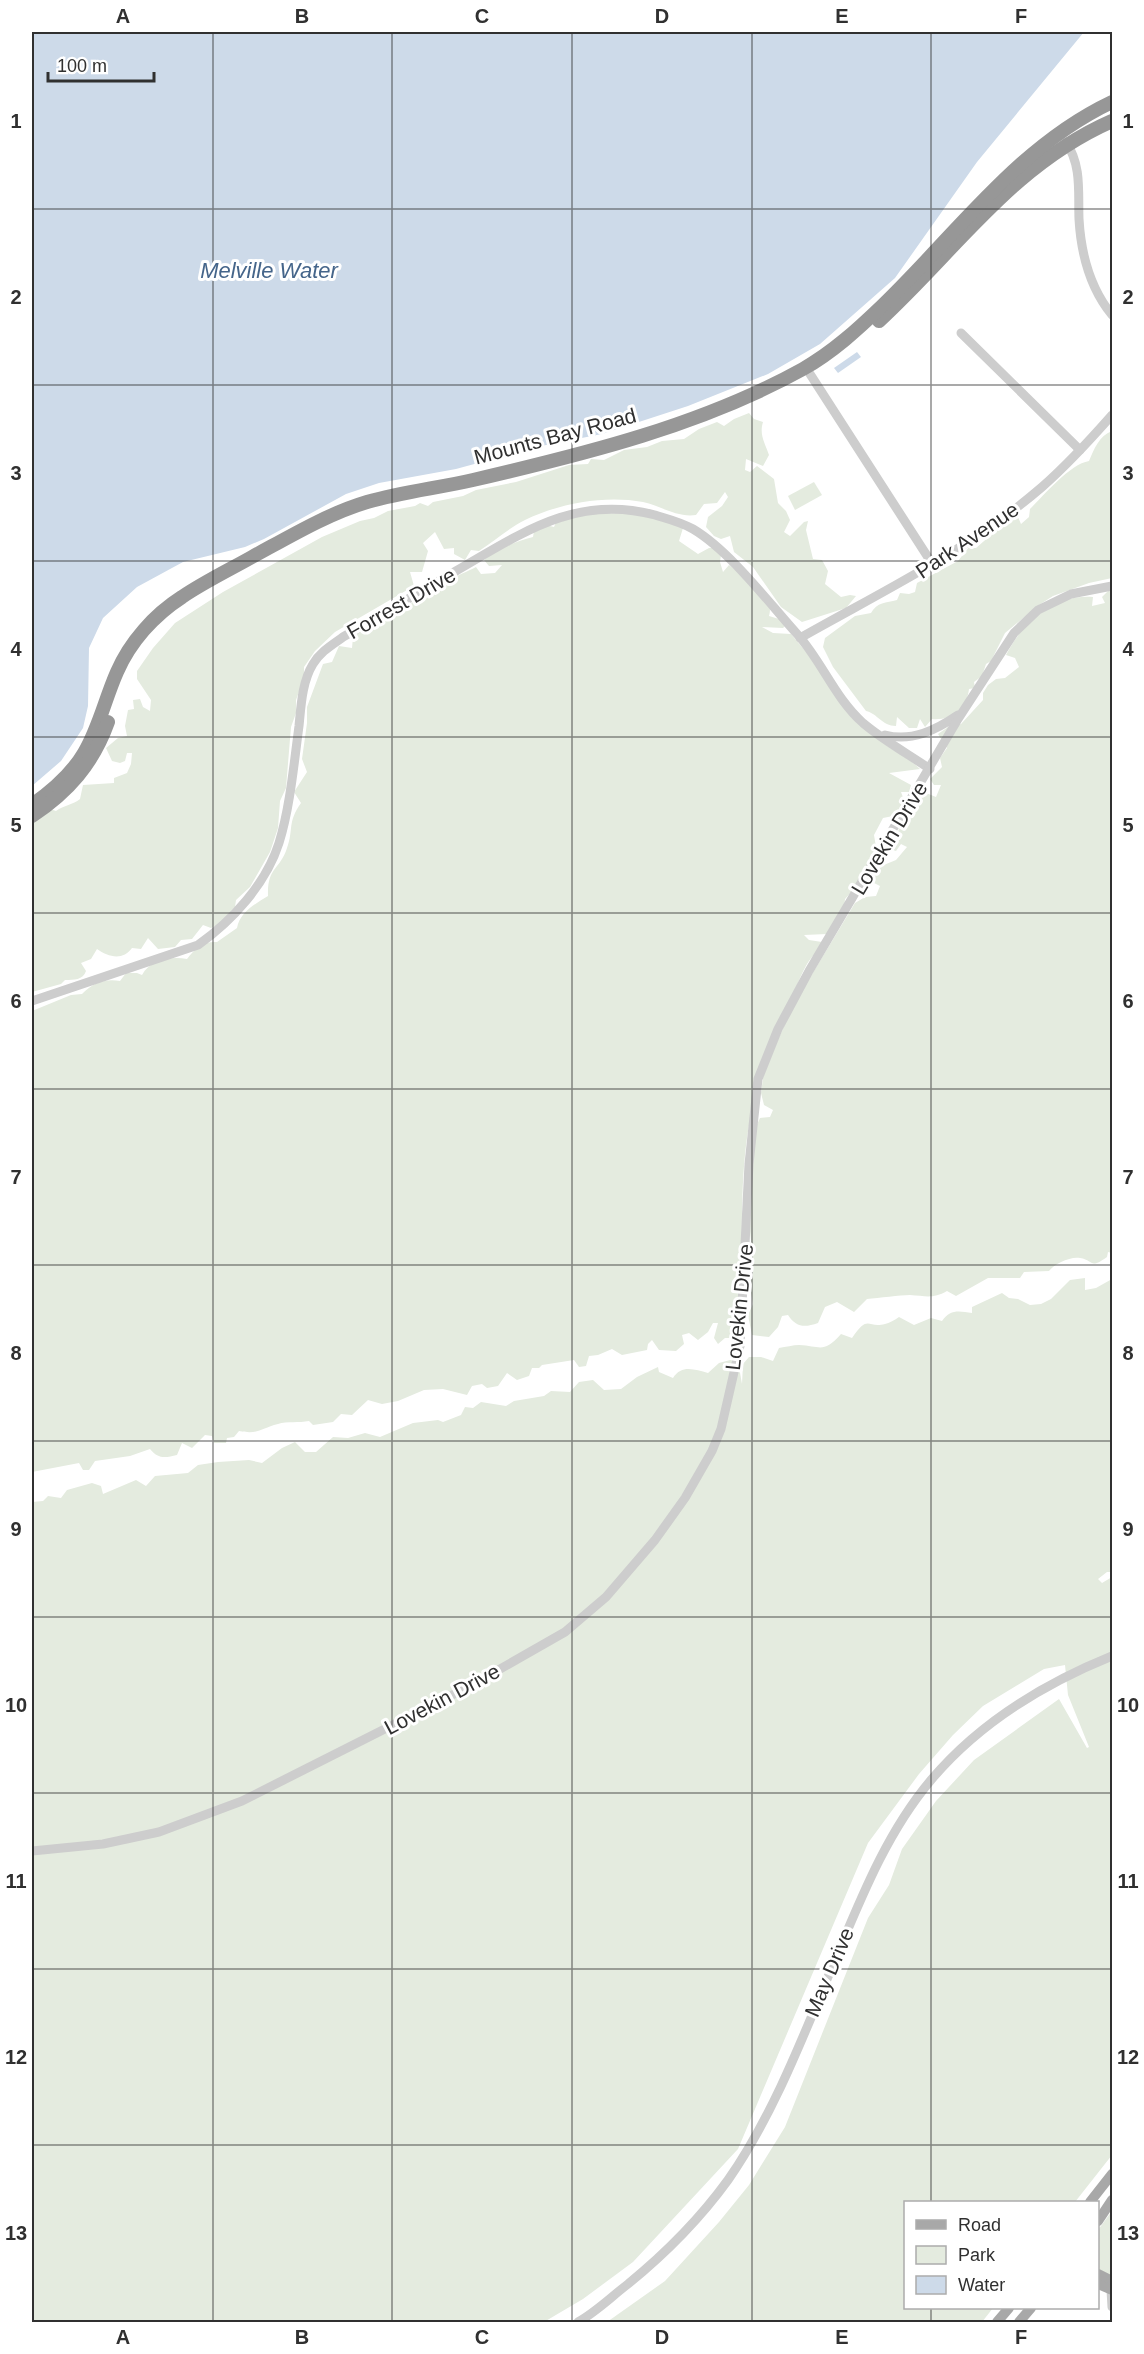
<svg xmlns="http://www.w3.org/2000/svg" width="1144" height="2354" font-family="Arial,sans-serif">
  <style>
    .green { fill: #e4ebdf }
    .water { fill: #cddae9 }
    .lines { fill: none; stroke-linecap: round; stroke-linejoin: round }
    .minor { stroke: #cdcdcd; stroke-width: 9 }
    .major { stroke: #a8a8a8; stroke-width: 10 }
    .highway { stroke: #979797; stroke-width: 14 }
    .grid { fill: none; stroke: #303030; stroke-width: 1.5; stroke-opacity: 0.55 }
    .labels { text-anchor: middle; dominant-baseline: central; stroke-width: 6; stroke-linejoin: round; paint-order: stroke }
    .street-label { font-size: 21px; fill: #303030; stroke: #fff }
    .water-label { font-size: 22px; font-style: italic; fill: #45658a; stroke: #fff }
    .neatline { fill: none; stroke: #303030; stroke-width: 2 }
    .grid-label { font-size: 20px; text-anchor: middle; font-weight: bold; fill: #303030 }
  </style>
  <rect width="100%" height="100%" fill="#fff"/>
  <g class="green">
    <path d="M749,413L754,419L763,422C759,435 765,443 769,455L763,466L746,459L745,470L750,472L757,466L774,479L778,503L786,511L790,520L784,532L790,536L804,522L808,521L806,530L813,559L822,560L828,571L825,584L841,597L850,595L856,596L846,608L802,622L781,607L753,567L734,552L730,536L721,539L714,536L706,527L708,517L722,506L728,497L725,492L717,503L704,504L696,515C678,518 661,506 643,502C605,495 560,503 525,520C509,528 494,541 479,551L471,550L465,560L454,554V548L444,549L435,532L423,543L428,551L422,572H410L414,586L335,632L315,651L304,667V678L296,700V713L291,727L286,788L280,801L278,828L270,852L250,887L236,900L235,907L218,925L211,928L203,925L192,939L181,940L175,947L158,949L148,938L141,949L132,948C123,961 108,957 97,949L91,959L81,963L86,971C83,980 74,980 65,980L61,984L32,992V822L50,809L56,811C64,805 73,805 80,799L83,785L114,783V778L127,773L131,764L132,753H127L125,761L120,763L112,761L106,748L118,738L127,736L125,726L128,710L134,709L133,700L140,699L143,707L150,711L151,700L137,679V671L153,648L175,623L223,592L322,537L360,521L374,518L388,511L415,506L420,503L428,506L433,502L463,496L476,490L516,482L569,465L588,464L591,459L604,460L624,450L647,447L662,441L684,439L699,429L717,422L724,426L734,419Z"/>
    <path d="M1112,431V578L1089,583L1053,596L1039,605L1005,633L991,661L986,664L982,676L974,682L975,688L969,689C967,708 951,721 932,719L925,727L920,719L917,728H909L897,717L896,726C882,726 877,713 866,711L833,667L823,647L825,638L855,616L871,613C877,602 886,603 897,600L900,593L909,594L915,592L917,583L958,561L969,547L976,548L999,528L1018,517L1021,524L1029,517L1030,509C1044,495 1070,464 1089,461C1094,449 1099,436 1112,431Z"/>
    <polygon points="814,482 822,495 795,510 788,496"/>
    <path d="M596,513L644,514L683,528L679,541L698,554L709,548H715L721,555L720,562L723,572L729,565C744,577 776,594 769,616L789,622L783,628L762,627L773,633L791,634L878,738C891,751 907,756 920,769L889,773L911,785L909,792H901L904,800L898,815L883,818L874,835L876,847L869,866L857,886L845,899L844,909L827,934L804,935L809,940L822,942C819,952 812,955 807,964C803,971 800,978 797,985C779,1022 764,1060 754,1101C735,1177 746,1259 739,1338H725L718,1344L714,1338L718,1323H713L708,1332L698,1340L689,1333L682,1335L684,1344L676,1351L659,1350L652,1340L648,1344L647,1350L622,1355L612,1349L598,1355L589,1356L586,1366L579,1367L574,1360L542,1365L539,1368H532L529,1376L517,1380L507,1373L498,1386L487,1388L482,1384L472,1386L467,1395L443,1389L424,1390L398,1401L382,1404L368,1400L352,1415L341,1414L333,1422L313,1425L309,1421C299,1423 287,1421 278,1424C261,1428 259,1435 239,1431L234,1437L227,1438L226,1443H214L212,1436L205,1435L192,1448L182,1443L177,1455C165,1458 158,1459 150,1449L130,1456L95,1461L89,1470H83L79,1463L32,1472V1011L71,995L82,994C92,983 106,978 120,981L126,973H137L142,975C150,960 170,956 187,959C194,949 204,941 217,942L237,928C240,912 255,904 268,896C267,867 280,870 287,848C294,828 287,823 301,803L294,792L307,772L302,759L307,723V707L323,664L332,662L339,646L352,648L353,637C369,624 381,618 401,615L415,599H424C435,583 459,576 476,567L481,574L495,573L502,565L489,566L484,560C498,548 515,542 533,537L534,531L546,525L554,527L557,520Z"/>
    <path d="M1112,587V1253L1108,1252L1107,1257C1089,1270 1094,1260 1080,1258C1071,1256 1054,1264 1049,1271L1024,1272L1020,1278H988L956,1296L947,1291C933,1299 926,1296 910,1295C900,1295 879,1298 867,1299L854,1312L837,1302L825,1307L818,1323C804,1328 796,1327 788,1315L782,1316L778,1327L769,1337L752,1335L748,1315L753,1304L750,1287L752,1251L749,1221L753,1133L760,1118L770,1117L773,1110L764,1105L761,1093L764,1071L794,1004L855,903L865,897L876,896L880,886L870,881L874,869L896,860L907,847L901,844L896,851L887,848L889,835L898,832C902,816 911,800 926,793L936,797L941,785H934L930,779L942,767L940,758L947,748L938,734L948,727L961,724L983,700V693L988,685L996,679L1005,678L1019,667L1015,658L1006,655C1023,622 1054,594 1093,597L1092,606L1105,603L1102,597Z"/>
    <path d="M1085,1278V1290L1096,1288L1112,1279V1572H1107L1098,1579L1102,1583L1112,1577V2155L1075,2202H906V2308H993L982,2322H607L665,2281L719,2222L749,2185L785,2127L868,1918L889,1885L902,1849L936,1801L974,1760L1059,1699L1087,1748L1089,1747L1068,1695L1065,1665L1044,1669L983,1706L953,1735L919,1774L868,1843L738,2149L633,2262L583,2299L544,2322H32V1502L43,1501L48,1496L61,1498L67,1490L92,1483L101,1486L103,1494L136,1480L146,1486L155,1476L188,1473L198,1465L218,1462L249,1460L262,1463L282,1448L295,1442L305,1452H316L333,1437L348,1438L365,1433L380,1437L413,1423L438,1420L443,1422L461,1415L465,1407L473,1408L481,1402L506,1406L514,1401L544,1396L551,1391L570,1392L579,1382L593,1380L604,1390L621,1389L637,1377L658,1367L659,1372L673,1378C682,1364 695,1370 708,1373L719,1363L734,1359L739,1367L742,1384L743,1364L749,1357H761L773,1361L779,1348C786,1347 793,1345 799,1345C821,1346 823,1354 841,1334L852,1338C869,1313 867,1329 885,1324C889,1323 895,1320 899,1317L914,1325L931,1318L942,1321C950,1309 959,1311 972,1313V1307L1002,1293L1009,1298L1018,1299L1030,1305L1041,1304L1051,1299L1070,1280Z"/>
    <polygon points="1112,2211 1112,2278 1098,2270 1098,2230"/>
  </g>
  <g class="water">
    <polygon points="32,32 1084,32 977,162 895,278 820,344 768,374 688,406 602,434 536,447 456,469 379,483 346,494 264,539 245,547 183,562 137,587 103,618 89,648 88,706 83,728 61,761 32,786"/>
    <polygon points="857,352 861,357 838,373 834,368"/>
  </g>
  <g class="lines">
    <g class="minor">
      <path d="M1066,142C1082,166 1078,192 1079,219C1081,254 1090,288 1112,315"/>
      <polyline points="961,333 1080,450"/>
      <polyline points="810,374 933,565"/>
      <path d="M800,638C883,591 969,550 1042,487C1067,465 1090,440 1112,415"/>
      <path d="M885,735C912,742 936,730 958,715"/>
      <path d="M32,1001L198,945C232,921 266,884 279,843C290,808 294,763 299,726C301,706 302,682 313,664C320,652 332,645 343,637C381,615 418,593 456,571C522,533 576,494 655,515C668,519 681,522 693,529C730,551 769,603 798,635C822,662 835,698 863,723C883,740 908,754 930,769"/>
      <polyline points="32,1851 103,1844 159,1832 242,1801 472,1685 565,1632 606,1597 655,1540 685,1498 712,1451 721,1429 740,1346 749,1164 758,1079 778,1029 809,971 958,719 1014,633 1038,610 1071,594 1112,586"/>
      <polyline points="1111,2290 1112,2307"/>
      <path d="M578,2322C596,2312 611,2297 628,2284C666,2253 699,2220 728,2180C773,2116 805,2032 835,1960C861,1898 887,1832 931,1780C979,1723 1043,1684 1112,1656"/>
    </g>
    <g class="major">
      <polyline points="1090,2202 1112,2174"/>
      <polyline points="1098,2221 1112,2200"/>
      <polyline points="1098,2274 1112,2281"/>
      <polyline points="1098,2284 1112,2290"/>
      <polyline points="997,2322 1009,2308"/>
      <polyline points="1019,2322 1031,2308"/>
    </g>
    <g class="highway">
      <path d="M879,321C957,249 1012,165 1112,121"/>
      <path d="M32,805C52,791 71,775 84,753C99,728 105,699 117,672C130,642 154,615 182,597C204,582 229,570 252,557C289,537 327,514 367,502C402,492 438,488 473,480C585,454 702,425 803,369C833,352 858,329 882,306C956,235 1017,147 1112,102"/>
      <path d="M32,816C68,792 93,764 108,722"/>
    </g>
  </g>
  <path class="grid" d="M213,32V2322M392,32V2322M572,32V2322M752,32V2322M931,32V2202M32,209H1112M32,385H1112M32,561H1112M32,737H1112M32,913H1112M32,1089H1112M32,1265H1112M32,1441H1112M32,1617H1112M32,1793H1112M32,1969H1112M32,2145H1112M931,2308V2322"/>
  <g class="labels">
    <g class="street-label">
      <text transform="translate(555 436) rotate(-15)">Mounts Bay Road</text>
      <text transform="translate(967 540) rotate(-34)">Park Avenue</text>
      <text transform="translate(401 603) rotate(-30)">Forrest Drive</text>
      <text transform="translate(889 838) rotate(-59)">Lovekin Drive</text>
      <text transform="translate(739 1307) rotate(-84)">Lovekin Drive</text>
      <text transform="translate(442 1699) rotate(-28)">Lovekin Drive</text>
      <text transform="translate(829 1972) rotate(-67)">May Drive</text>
    </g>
    <g class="water-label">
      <text x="269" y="270">Melville Water</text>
    </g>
  </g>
  <rect width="1144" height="2354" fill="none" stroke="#ffffff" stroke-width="66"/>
  <rect x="904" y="2201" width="195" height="108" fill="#ffffff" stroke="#acacac" stroke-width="1.5"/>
  <rect x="916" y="2220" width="30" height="9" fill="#a8a8a8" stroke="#acacac" stroke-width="1.5"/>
  <text x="958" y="2231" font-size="18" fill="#303030">Road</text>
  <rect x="916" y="2246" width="30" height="18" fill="#e4ebdf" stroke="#acacac" stroke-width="1.5"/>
  <text x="958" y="2261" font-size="18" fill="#303030">Park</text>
  <rect x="916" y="2276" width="30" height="18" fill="#cddae9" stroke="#acacac" stroke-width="1.5"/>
  <text x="958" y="2291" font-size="18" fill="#303030">Water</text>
  <path d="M48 72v9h106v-9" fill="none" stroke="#303030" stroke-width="3"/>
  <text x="57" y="72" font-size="18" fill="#303030" stroke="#ffffff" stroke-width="4.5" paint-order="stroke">100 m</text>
  <rect x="33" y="33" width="1078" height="2288" class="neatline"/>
  <g class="grid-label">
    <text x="123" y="23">A</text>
    <text x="302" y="23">B</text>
    <text x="482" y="23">C</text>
    <text x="662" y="23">D</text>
    <text x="842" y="23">E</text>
    <text x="1021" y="23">F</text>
    <text x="16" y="128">1</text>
    <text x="1128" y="128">1</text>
    <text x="16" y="304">2</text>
    <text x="1128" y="304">2</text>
    <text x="16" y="480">3</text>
    <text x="1128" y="480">3</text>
    <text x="16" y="656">4</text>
    <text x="1128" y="656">4</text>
    <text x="16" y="832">5</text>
    <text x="1128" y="832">5</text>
    <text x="16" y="1008">6</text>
    <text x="1128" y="1008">6</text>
    <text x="16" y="1184">7</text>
    <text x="1128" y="1184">7</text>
    <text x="16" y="1360">8</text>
    <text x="1128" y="1360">8</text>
    <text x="16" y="1536">9</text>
    <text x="1128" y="1536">9</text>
    <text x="16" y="1712">10</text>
    <text x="1128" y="1712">10</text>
    <text x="16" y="1888">11</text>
    <text x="1128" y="1888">11</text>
    <text x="16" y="2064">12</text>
    <text x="1128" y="2064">12</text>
    <text x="16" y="2240">13</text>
    <text x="1128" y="2240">13</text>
    <text x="123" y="2344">A</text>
    <text x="302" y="2344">B</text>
    <text x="482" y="2344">C</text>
    <text x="662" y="2344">D</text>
    <text x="842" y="2344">E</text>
    <text x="1021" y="2344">F</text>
  </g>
</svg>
